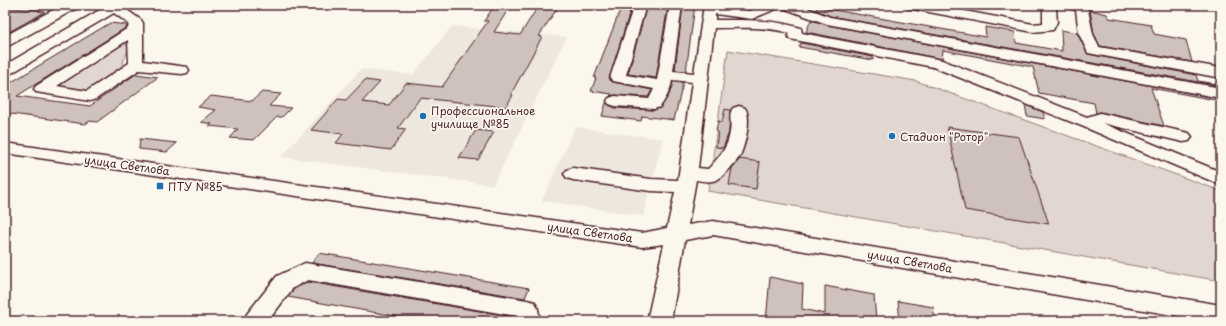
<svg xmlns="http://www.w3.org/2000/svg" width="1226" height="326" font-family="'Playpen Sans',sans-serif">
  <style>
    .built { fill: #eee7de }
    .green { fill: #e2d7d0; stroke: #967b7e }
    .building { fill: #cfc2bc; stroke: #4a1f2b }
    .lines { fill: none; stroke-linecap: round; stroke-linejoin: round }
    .minor-casing { stroke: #4a1f2b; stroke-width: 3 }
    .path { stroke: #4a1f2b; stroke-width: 2; stroke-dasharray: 2.5 2.5; stroke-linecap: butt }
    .minor { fill: #fbf7ec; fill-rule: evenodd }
    .poi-dot { fill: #1f6fb2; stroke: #fbf7ec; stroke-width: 1.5 }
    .labels { text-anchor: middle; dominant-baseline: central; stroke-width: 3.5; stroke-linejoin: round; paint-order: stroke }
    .poi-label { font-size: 11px; fill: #4a1f2b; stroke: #fbf7ec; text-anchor: start }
    .street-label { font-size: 11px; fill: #4a1f2b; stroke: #fbf7ec }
  </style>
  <rect width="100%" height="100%" fill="#fbf7ec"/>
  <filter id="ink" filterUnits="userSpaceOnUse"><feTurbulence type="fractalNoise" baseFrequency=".025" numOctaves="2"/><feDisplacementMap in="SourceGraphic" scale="8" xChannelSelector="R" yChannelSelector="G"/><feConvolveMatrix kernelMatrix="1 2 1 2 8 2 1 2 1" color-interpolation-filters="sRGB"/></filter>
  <g filter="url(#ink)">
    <g class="built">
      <polygon points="452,26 567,37 493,185 281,157 361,69 413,75"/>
      <polygon points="575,127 663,139 643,216 542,201"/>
    </g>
    <g class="green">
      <polygon points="121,44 126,44 129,47 119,73 90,92 53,89"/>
      <polygon points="728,50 916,81 1221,191 1221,281 708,191"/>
    </g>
    <g class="building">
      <polygon points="495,5 511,5 494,32 520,35 539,5 558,7 539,36 542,37 511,94 513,95 506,107 420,98 398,128 406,129 391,150 336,143 343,134 311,130 338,99 346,100 365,80 380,82 362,102 389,105 406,83 442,87 488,21 484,21"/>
      <polygon points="622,5 632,5 609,79 613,82 652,90 648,97 615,95 610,96 612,94 591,91 596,78 594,78"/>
      <polygon points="647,5 668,5 656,78 628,74"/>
      <polygon points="683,5 695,5 686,71 675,70"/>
      <polygon points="817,7 986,37 985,27 1015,32 1016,43 1062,51 1061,30 1077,33 1088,54 1196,75 1198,81 1221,85 1221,86 830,16 816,10"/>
      <polygon points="11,8 40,10 38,11 45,12 5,34 5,11"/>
      <polygon points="1090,10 1107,14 1109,18 1151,25 1154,34 1186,40 1192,62 1100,46 1094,34"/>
      <polygon points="811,20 827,25 1221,99 1221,101 1151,88 1164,126 1100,112 1096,113 1094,103 1039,93 1033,67 943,50 942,59 806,32"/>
      <polygon points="110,23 127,25 127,27 17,96 90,106 136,74 158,77 97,122 90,121 85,124 5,113 5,86"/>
      <polygon points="801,43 873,57 873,60 799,47"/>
      <polygon points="673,82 683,83 674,120 642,116 641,121 602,116 606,103 609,105 615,108 654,110 660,108 669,95"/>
      <polygon points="262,92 281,94 269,106 291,108 282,117 277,117 254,140 230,138 238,129 209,126 212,124 201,122 216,110 198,107 211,96 252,101"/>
      <polygon points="1025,105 1043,112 1045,119 1027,116"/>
      <polygon points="725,109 730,110 729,132 723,148 716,147 718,132 716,132 718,121 722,122"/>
      <polygon points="947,127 1019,137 1049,224 965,210"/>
      <polygon points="476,130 494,132 478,160 459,158"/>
      <polygon points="140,139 177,143 167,152 139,149"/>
      <polygon points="740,159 760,162 756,189 729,185 732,168"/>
      <polygon points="319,253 529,288 525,298 312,263"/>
      <polygon points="770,277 803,284 802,309 825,314 825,286 874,295 876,321 766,321"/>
      <polygon points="308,282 514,317 514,321 423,321 288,297 294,289"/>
      <polygon points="898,301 933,307 935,321 900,321"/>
    </g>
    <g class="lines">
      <defs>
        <g id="minor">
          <polygon points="62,5 78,5 77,8 10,45 5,46 5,36"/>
          <path d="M101,5H120L141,20L143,23V61L187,67L189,70L187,73L182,74L139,70L96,99L90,101L36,92L34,89L36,86L128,28L129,24L114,13L10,74L5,76V65L103,8ZM128,40L129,63L87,91L57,86Z"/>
          <path d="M634,5H646L626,75L657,80L670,5H682L673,71L694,73L704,5H716L750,11L763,5H779L778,8L752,19L715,14V20C744,20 772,19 801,28L802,33L942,60L1087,117L1100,113L1189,133L1192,137L1189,141L1183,142L1102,123L1221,172V185L1084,127L933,67L795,40L790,39L788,36L789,33C765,26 739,28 714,28L698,168L708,169C718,158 728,148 730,132C732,124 728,114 733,108L739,106L745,108C752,118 745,145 740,156C737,161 723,177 718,179C712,183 703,181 696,180L688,225L713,221L1221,305V321H1207L713,235L685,240L671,321H647L664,244L642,247L5,153V143L642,233L667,228L675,192L651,191L573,180L567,178L564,174L567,170L573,168L651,179L678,180L692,82L672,80C671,90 665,100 660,107L654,109L615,106L609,104L607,101L609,98L615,96L649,99L654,89L613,81L610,78Z"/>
          <polygon points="782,5 800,5 830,17 1221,88 1221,98 827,24 783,8"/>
          <polygon points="907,5 933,5 1033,24 1043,23 1043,7 1044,5 1059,5 1056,9 1057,22 1053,30 1033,32 913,9 908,8"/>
          <polygon points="1066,5 1087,5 1093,34 1099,47 1221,68 1221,78 1088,53 1079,34 1076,10 1067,8"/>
          <polygon points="305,263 527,300 535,302 538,309 540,321 516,321 516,316 308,280 293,288 268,321 243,321 247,314 277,276"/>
        </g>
      </defs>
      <use href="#minor" class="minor-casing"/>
      <g class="path">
        <polyline points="13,5 42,8"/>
        <polyline points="5,9 12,5"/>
      </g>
      <use href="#minor" class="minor"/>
    </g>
  </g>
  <g class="poi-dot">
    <circle cx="423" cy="116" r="4"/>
    <circle cx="892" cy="136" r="4"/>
    <rect x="156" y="182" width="8" height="8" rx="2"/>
  </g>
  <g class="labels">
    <g class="poi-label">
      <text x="431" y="110">Профессиональное<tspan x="431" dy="13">училище №85</tspan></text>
      <text x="900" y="136">Стадион "Ротор"</text>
      <text x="168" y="186">ПТУ №85</text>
    </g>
    <g class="street-label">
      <text transform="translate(127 165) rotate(8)">улица Светлова</text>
      <text transform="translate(590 232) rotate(8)">улица Светлова</text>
      <text transform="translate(910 261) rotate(10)">улица Светлова</text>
    </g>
  </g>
  <rect width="1226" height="326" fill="none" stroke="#fbf7ec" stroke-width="20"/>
  <rect x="10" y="10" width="1206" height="306" fill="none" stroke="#4a1f2b" stroke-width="1.5" filter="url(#ink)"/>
</svg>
